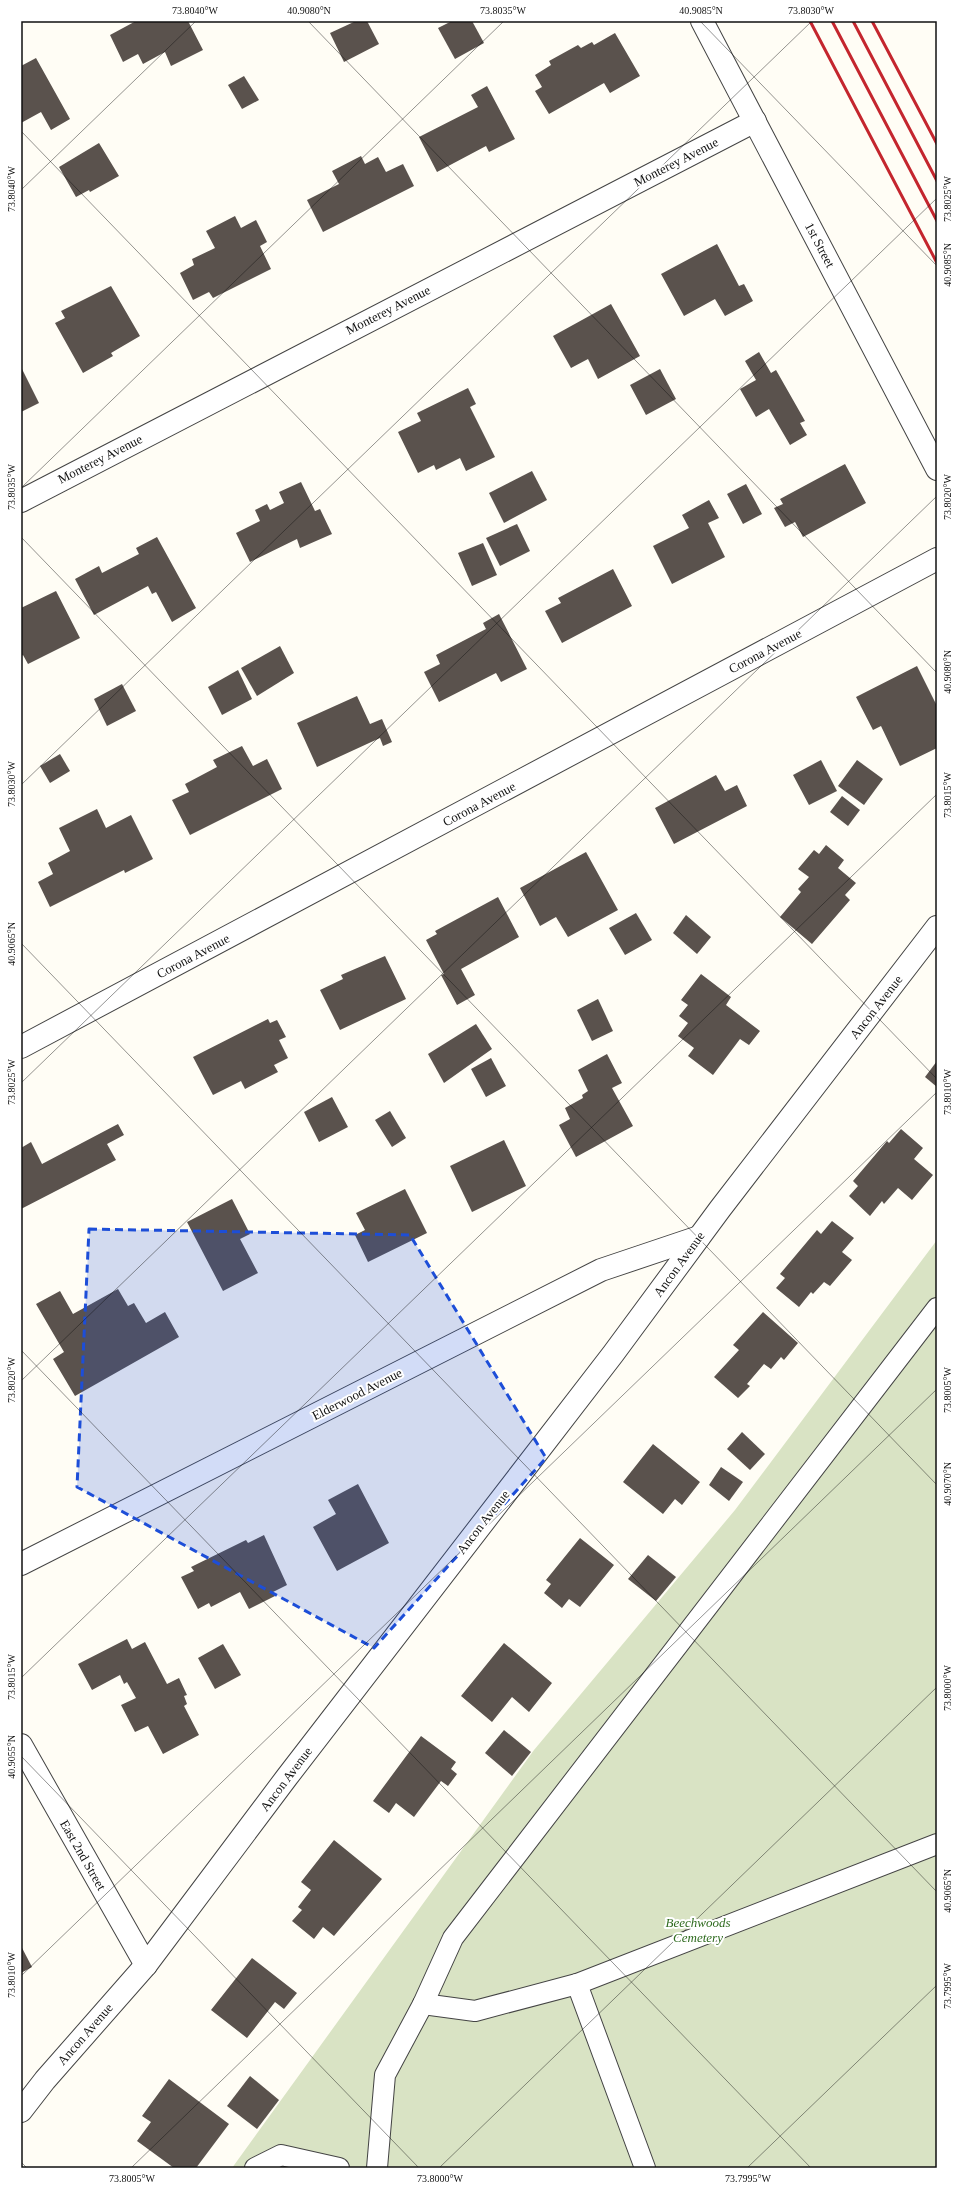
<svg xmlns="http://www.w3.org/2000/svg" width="958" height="2189" font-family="Georgia,serif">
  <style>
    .cemetery { fill: #d9e3c4 }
    .building { fill: #5a524d }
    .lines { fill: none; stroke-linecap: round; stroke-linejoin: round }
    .service-casing { stroke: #444; stroke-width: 22 }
    .minor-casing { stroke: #444; stroke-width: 24 }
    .service { stroke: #fff; stroke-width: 20 }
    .minor { stroke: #fff; stroke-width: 22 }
    .rail { stroke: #c4262e; stroke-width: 3 }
    .marked { fill: #1d4ed8; fill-opacity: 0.2; stroke: #1d4ed8; stroke-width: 3; stroke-dasharray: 8 5; stroke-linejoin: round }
    .ticks { fill: none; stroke: #111; stroke-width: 1; stroke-opacity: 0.45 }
    .labels { text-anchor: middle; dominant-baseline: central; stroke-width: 4; stroke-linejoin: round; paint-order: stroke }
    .street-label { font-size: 13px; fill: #111; stroke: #fff }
    .park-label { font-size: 13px; font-style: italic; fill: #2f6b1f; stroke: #fff }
    .neatline { fill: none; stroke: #111; stroke-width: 1.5 }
    .ticks-label { font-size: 10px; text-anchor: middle; fill: #111 }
  </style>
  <rect width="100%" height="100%" fill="#fffdf5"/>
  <polygon class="cemetery" points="937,1240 937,2168 232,2168 534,1750 735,1510"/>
  <g class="building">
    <polygon points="136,21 188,21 203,50 171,66 165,52 143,64 138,54 123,62 110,35"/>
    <polygon points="356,21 367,21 379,44 344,62 330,33"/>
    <polygon points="452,21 472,21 484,43 455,59 438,28"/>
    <polygon points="615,33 640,76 610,93 604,83 549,114 535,91 542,87 535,75 551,65 549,61 578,45 581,48 592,42 594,45"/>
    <polygon points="36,58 70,119 51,130 41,112 21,123 21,66"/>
    <polygon points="244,76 259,100 242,109 228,85"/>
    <polygon points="487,86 515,139 489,152 486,146 437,172 419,137 478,107 471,95"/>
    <polygon points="99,143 119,176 90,192 89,190 76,197 59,167"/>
    <polygon points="361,156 365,164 378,157 386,172 403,164 414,186 323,232 307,200 339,184 332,171"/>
    <polygon points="235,216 241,228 256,220 267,242 260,246 271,269 213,298 209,292 193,300 180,273 194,265 192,259 215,248 206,231"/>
    <polygon points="717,244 739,286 744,284 753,301 725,316 715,299 684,316 661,274"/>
    <polygon points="111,286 140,336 111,353 113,356 83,373 55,323 65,318 61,311"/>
    <polygon points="611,304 640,356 598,379 588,359 571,368 553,336"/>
    <polygon points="759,352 771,373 776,370 805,421 800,423 807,435 790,445 769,409 756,417 740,389 756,380 745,361"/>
    <polygon points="21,367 39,403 21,412"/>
    <polygon points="660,369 676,399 646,415 630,385"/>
    <polygon points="468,388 476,404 470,407 495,457 466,471 460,458 436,470 434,465 418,473 398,432 421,421 417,413"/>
    <polygon points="845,464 866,503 803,537 795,522 785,527 774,508 783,504 780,499"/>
    <polygon points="532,471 547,500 504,523 489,493"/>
    <polygon points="301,482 315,511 320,509 332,534 300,548 297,539 250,562 236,533 260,521 255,510 267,504 270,510 284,503 279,492"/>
    <polygon points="746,484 762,514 743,524 727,494"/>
    <polygon points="709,500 719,518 708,523 725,557 672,584 653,546 689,528 682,515"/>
    <polygon points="517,524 530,551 500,566 486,538"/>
    <polygon points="157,537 196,608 172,622 156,592 152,594 148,586 94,615 75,579 99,566 102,573 139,554 136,548"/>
    <polygon points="483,543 497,575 472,586 458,553"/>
    <polygon points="613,569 632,606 562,643 545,611 561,603 558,598"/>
    <polygon points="56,591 80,638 28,664 23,655 21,656 21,608"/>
    <polygon points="499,614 527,669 501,682 496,673 439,702 424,672 440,664 436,655 486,629 483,623"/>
    <polygon points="280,646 294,673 257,696 241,668"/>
    <polygon points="917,666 937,706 937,748 900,766 881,726 873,730 856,697"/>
    <polygon points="238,670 252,699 222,715 208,687"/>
    <polygon points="122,684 136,711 107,726 94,699"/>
    <polygon points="357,696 370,724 382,719 392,742 383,746 380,738 317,767 297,723"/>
    <polygon points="242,746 253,766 267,759 282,789 190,835 172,800 189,792 185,784 217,767 213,760"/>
    <polygon points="60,754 70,771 50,783 40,766"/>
    <polygon points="821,760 837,791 809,805 793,775"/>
    <polygon points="857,760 883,779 864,805 838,786"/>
    <polygon points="716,775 725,791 737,785 747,806 674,844 655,808"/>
    <polygon points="842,796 860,810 848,826 830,812"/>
    <polygon points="97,809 106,828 131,815 153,859 125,873 124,870 50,907 38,882 53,874 48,863 70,851 59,828"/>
    <polygon points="826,845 844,860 838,868 856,883 845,895 850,900 812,944 780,917 801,892 798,889 809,877 798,869 814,850 819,854"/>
    <polygon points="586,852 618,910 568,937 556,917 540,926 520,888"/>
    <polygon points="498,897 519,937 461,969 475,995 457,1005 441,975 444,974 426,940 437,934 435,931"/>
    <polygon points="636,913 652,940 625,955 609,928"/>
    <polygon points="686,915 711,937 697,954 673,933"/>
    <polygon points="385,956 406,999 340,1030 320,990 343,979 341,975"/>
    <polygon points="701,974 731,997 726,1005 760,1031 749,1045 740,1039 713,1075 688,1056 694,1048 678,1036 688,1023 679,1016 688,1005 681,1000"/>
    <polygon points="598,999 613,1031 592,1041 577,1010"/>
    <polygon points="268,1019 270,1023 277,1020 286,1037 279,1040 288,1058 274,1065 278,1072 245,1089 241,1081 213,1095 193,1057"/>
    <polygon points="476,1024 492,1049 444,1083 428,1054"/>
    <polygon points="607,1054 622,1083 612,1088 633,1126 576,1157 559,1125 570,1119 565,1108 583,1098 582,1095 588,1091 578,1070"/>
    <polygon points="491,1058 506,1086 486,1097 471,1069"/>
    <polygon points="937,1061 937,1087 925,1077"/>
    <polygon points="332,1097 348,1127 319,1142 304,1112"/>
    <polygon points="390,1111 406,1138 392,1147 375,1120"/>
    <polygon points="118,1124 124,1135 107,1144 116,1160 21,1209 21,1148 31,1142 42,1164"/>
    <polygon points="901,1129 923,1148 914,1159 933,1175 912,1200 898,1188 884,1204 882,1201 870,1216 849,1196 858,1186 853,1181 887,1141 889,1143"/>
    <polygon points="504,1140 526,1186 472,1212 450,1166"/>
    <polygon points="405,1189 427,1233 368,1262 355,1235 365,1230 356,1213"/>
    <polygon points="232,1199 250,1234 240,1239 258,1273 223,1291 187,1222"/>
    <polygon points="832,1221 854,1238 842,1252 852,1260 830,1286 824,1282 813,1294 811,1292 799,1307 776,1288 785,1278 780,1274 817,1230 821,1234"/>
    <polygon points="118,1289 128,1306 134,1303 146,1323 165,1312 179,1337 75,1396 53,1359 64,1352 36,1304 60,1291 73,1314"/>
    <polygon points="763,1312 798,1343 784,1360 781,1357 771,1369 764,1364 747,1384 750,1386 738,1398 714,1377 739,1350 733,1345"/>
    <polygon points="742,1432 765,1454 750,1470 727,1449"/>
    <polygon points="653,1444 700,1482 682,1505 675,1499 663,1514 623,1482"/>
    <polygon points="721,1467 743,1482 729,1501 709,1485"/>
    <polygon points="358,1484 389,1543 337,1571 313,1527 336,1514 328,1500"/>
    <polygon points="264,1535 287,1585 273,1592 275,1596 249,1609 240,1592 211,1607 209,1603 198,1609 181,1577 194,1571 191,1567 246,1540 248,1543"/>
    <polygon points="580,1538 614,1565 580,1607 569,1599 562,1608 544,1593 551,1584 546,1580"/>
    <polygon points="648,1555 676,1577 656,1601 628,1579"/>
    <polygon points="127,1639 132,1649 145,1642 167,1684 179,1678 187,1695 184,1696 187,1704 184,1706 199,1735 163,1754 148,1726 135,1732 121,1705 136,1698 127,1682 124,1684 120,1675 92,1690 78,1664"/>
    <polygon points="504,1643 552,1683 529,1712 512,1697 492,1722 461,1696"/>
    <polygon points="223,1644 241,1675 215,1689 198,1658"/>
    <polygon points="504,1730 531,1752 512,1776 485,1753"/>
    <polygon points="421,1736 456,1762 451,1769 457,1774 448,1786 441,1781 414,1817 396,1803 389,1813 373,1801"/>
    <polygon points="334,1840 382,1879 334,1936 323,1927 314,1939 292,1921 302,1910 298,1907 311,1890 301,1882"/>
    <polygon points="21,1946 32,1967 21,1973"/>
    <polygon points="252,1958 297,1993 284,2009 275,2002 247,2038 211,2010"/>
    <polygon points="250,2076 279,2100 257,2129 227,2106"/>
    <polygon points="169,2079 229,2124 196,2168 174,2168 137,2141 151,2122 142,2116"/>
  </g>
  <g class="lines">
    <defs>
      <g id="service">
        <polyline points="577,1984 645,2168"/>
        <polyline points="423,2004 475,2011 577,1984 937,1844"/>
        <polyline points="255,2168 281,2155 339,2168"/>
        <polyline points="377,2168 385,2075 423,2004 453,1938 937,1308"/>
      </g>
      <g id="minor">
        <polyline points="702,21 937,469"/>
        <polyline points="21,501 755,121"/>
        <polyline points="21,1047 937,559"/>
        <polyline points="21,1564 601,1270 699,1237"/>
        <polyline points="21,1745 146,1965"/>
        <polyline points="21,2111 45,2080 146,1965 287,1777 613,1354 720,1209 937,927"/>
      </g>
    </defs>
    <use href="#service" class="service-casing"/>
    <use href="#minor" class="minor-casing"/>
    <use href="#service" class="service"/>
    <use href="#minor" class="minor"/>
    <g class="rail">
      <polyline points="810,21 937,263"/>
      <polyline points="832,21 937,221"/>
      <polyline points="853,21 937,181"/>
      <polyline points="872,21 937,144"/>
    </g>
  </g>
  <path class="marked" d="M89,1229L410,1235L546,1458L374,1648L77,1487Z"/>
  <path class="ticks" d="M308,21L937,673M700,21L937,266M21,131L937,1079M21,190L196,21M21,488L504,21M21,537L937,1485M21,785L812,21M21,943L937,1892M21,1083L937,198M21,1350L811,2168M21,1381L937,496M21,1678L937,794M21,1756L419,2168M21,1976L937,1092M21,2162L27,2168M131,2168L937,1389M439,2168L937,1687M747,2168L937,1985"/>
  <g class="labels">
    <g class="street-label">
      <text transform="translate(676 162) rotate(-27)">Monterey Avenue</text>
      <text transform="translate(820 245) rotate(62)">1st Street</text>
      <text transform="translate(388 310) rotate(-27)">Monterey Avenue</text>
      <text transform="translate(100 459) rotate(-27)">Monterey Avenue</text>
      <text transform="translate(765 651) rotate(-28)">Corona Avenue</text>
      <text transform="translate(479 804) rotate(-28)">Corona Avenue</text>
      <text transform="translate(193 956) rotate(-28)">Corona Avenue</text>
      <text transform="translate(876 1007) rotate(-52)">Ancon Avenue</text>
      <text transform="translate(679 1264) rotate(-54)">Ancon Avenue</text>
      <text transform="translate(357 1394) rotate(-27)">Elderwood Avenue</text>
      <text transform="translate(483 1522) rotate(-52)">Ancon Avenue</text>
      <text transform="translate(286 1779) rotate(-53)">Ancon Avenue</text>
      <text transform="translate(83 1855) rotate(60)">East 2nd Street</text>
      <text transform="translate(85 2034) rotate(-49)">Ancon Avenue</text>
    </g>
    <g class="park-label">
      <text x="698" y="1922">Beechwoods<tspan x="698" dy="15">Cemetery</tspan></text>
    </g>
  </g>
  <rect width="958" height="2189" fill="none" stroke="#ffffff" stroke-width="44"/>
  <rect x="22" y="22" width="914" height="2145" class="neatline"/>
  <g class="ticks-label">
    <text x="195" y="14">73.8040°W</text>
    <text x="309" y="14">40.9080°N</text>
    <text x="503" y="14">73.8035°W</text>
    <text x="701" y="14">40.9085°N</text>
    <text x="811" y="14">73.8030°W</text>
    <text transform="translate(11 189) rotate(-90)" y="4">73.8040°W</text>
    <text transform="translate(947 199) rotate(-90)" y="4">73.8025°W</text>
    <text transform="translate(947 265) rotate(-90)" y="4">40.9085°N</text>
    <text transform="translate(11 487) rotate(-90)" y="4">73.8035°W</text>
    <text transform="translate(947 497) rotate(-90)" y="4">73.8020°W</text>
    <text transform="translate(947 672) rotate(-90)" y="4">40.9080°N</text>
    <text transform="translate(11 784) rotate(-90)" y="4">73.8030°W</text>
    <text transform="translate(947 795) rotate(-90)" y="4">73.8015°W</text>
    <text transform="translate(11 944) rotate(-90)" y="4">40.9065°N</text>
    <text transform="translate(11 1082) rotate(-90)" y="4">73.8025°W</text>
    <text transform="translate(947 1092) rotate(-90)" y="4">73.8010°W</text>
    <text transform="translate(11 1380) rotate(-90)" y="4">73.8020°W</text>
    <text transform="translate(947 1390) rotate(-90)" y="4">73.8005°W</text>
    <text transform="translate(947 1484) rotate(-90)" y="4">40.9070°N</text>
    <text transform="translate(11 1677) rotate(-90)" y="4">73.8015°W</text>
    <text transform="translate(947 1688) rotate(-90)" y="4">73.8000°W</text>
    <text transform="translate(11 1757) rotate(-90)" y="4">40.9055°N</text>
    <text transform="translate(947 1891) rotate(-90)" y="4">40.9065°N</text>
    <text transform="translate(11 1975) rotate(-90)" y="4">73.8010°W</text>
    <text transform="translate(947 1986) rotate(-90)" y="4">73.7995°W</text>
    <text x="132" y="2182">73.8005°W</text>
    <text x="440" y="2182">73.8000°W</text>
    <text x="748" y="2182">73.7995°W</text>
  </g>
</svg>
